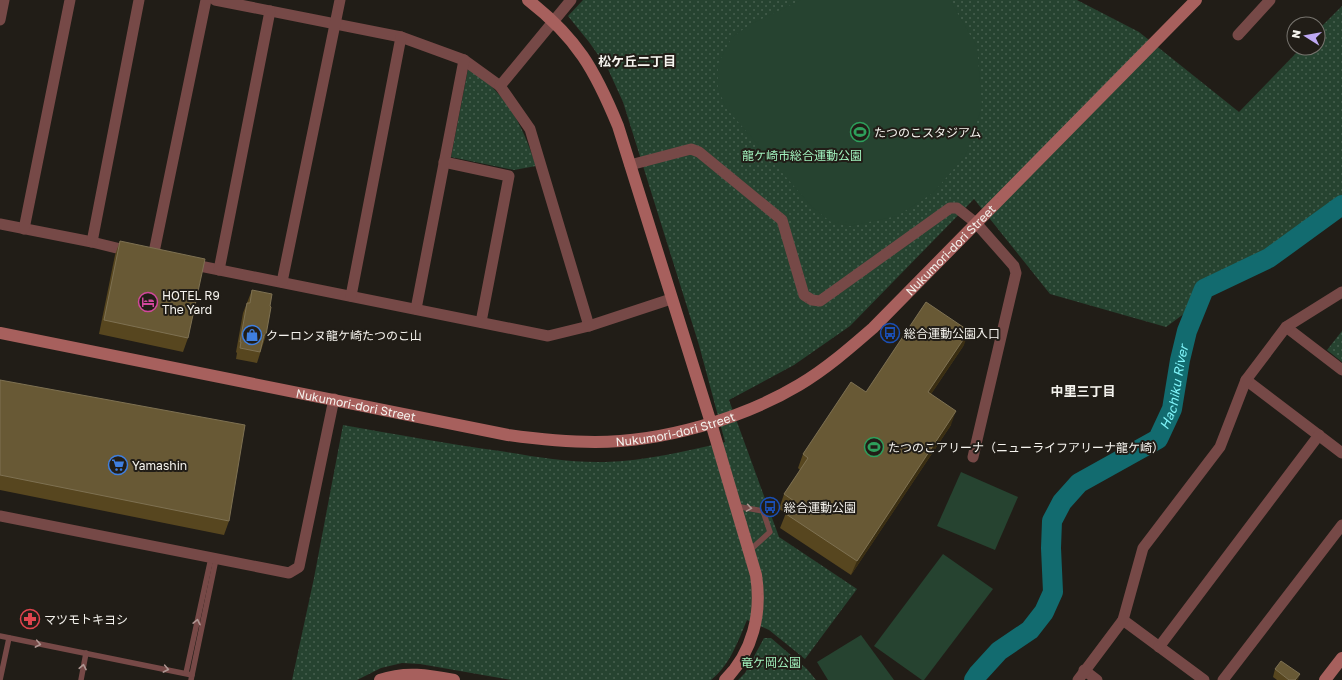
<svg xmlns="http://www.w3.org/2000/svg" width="1342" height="680" font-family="'Golos Text','Noto Sans JP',sans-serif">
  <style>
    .park { fill: url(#park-dots) }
    .garden { fill: #264330 }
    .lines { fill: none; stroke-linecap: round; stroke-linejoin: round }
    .river { stroke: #126b6f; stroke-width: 20 }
    .lane { stroke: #764947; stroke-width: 5.5 }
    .street { stroke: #764947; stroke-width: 11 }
    .secondary { stroke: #a7605d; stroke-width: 12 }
    .wall { fill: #57461f }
    .shaded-wall { fill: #3a2e12 }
    .building { fill: #685935; stroke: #7e7152 }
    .oneway { stroke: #af9692 }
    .labels { text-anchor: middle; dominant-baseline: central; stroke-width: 4; stroke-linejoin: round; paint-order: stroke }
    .poi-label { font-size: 12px; fill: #f5f3ee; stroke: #211d17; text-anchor: start }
    .park-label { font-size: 12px; fill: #a1f1bd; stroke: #211d17 }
    .street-label { font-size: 12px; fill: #f5f3ee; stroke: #211d17 }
    .neighbourhood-label { font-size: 13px; font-weight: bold; fill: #f5f3ee; stroke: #211d17 }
    .water-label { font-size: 13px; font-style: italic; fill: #7ff5fa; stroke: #211d17 }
  </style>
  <defs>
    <pattern id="park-dots" width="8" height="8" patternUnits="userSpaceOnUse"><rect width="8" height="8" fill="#264330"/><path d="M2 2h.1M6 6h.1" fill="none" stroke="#465f4e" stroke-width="1.8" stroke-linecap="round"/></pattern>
  </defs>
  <rect width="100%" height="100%" fill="#211d17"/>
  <g class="park">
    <path d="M583,0H1077L1139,32L1239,112L1301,48H1318V30L1342,6V198L1166,327L1050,294L974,199L850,326L794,365L729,400L779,537L857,589L805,659L769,630L747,620C738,641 730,665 711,680H512L420,664L402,663L381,668L357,680H292L314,578L343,425C395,434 447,444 500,451C535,457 570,463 605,462C645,461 687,451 725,442L699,345L623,102L608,69L589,42L568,16Z"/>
    <path d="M468,69C477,75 488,82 495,90C517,114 526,136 536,166L514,170L451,157Z"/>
    <polygon points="1342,331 1342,362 1327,350"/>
    <polygon points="764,638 771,638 807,669 816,680 738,680 745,673"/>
  </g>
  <g class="garden">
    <polygon points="801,0 950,0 977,47 982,107 965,156 933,193 897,216 850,226 831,222 812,207 726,108 718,88 718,64 732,37 751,24"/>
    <polygon points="961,472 1018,497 995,550 937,526"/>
    <polygon points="943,554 993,589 924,680 922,680 874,646"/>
    <polygon points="861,635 894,680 828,680 817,662"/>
  </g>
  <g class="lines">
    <path class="river" id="s1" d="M974,680L978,674L999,651L1030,630L1044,612L1053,592L1051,548L1052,521L1062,502L1079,483L1158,439L1172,409L1180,360L1187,331L1204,289L1269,258L1342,205"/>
    <g class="lane">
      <polyline points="735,506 763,511 770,532 749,551"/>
      <polyline points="0,636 192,675 191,680"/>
      <polyline points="186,673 211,558"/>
      <polyline points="192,675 216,559"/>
      <polyline points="0,680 9,638"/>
      <polyline points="81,680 86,653"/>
    </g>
    <g class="street">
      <polyline points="215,0 401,37 464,60 500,86 530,129 589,326"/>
      <polyline points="0,20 4,0"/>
      <polyline points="1238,35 1270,0"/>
      <polyline points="500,86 571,0"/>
      <polyline points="444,162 509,176 481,322"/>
      <polyline points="630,165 691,149 699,152 782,220 804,295 812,300 820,301 950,208 957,208 976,223 1014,266 1016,273 973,457"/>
      <polyline points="0,224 92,242 133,252"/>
      <polyline points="24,229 70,0"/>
      <polyline points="92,242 139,0"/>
      <polyline points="153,257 206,0"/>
      <polyline points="190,264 548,336 589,326 671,299"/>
      <polyline points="219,270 270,11"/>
      <polyline points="282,282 340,0"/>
      <polyline points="351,296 401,37"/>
      <polyline points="416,309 464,60"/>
      <polyline points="1286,327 1342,370"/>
      <polyline points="1246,380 1342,453"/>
      <polyline points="0,516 289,573 299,567 334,399"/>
      <polyline points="1123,620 1204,680"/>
      <polyline points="1159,647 1319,435"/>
      <polyline points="1084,670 1097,680"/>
      <polyline points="1078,680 1123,620 1143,548 1220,447 1246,380 1286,327 1342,292"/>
      <polyline points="1223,680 1342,525"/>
    </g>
    <g class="secondary">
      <path d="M528,0C577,38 595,70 618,126L711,423L756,575C762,613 753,652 725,680"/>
      <path id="s2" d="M0,333L508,435C537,439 566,442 595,442C662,442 742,419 799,385C826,369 850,348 873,328L1196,0"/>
      <path d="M380,680C405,671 429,675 454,680"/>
      <polyline points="1325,680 1342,658"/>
    </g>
  </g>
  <g class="wall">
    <polygon points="120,241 188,338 183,352 99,334 115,255"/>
    <polygon points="252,290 270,306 266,335 257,363 236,359 237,353 236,352 243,313"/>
    <polygon points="964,345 931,394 951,425 851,575 780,528 786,513 779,509 784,494 800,470 798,468 803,454 866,392"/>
    <polygon points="0,380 229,521 224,535 0,490"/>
    <polygon points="1275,669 1298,680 1277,680 1273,677"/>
  </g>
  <g class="shaded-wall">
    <polygon points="969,331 964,345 923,406 928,392"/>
    <polygon points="956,411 951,425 851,575 857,561"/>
    <polygon points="1300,674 1298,680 1295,680"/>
  </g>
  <g class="building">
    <polygon points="120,241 205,259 188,338 104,320"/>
    <polygon points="252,290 272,294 270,306 271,307 266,335 264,335 260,352 240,348 241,342 240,342 247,303 250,303"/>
    <polygon points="926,302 969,331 928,392 956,411 857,561 786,514 794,501 784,494 808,458 803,454 851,382 866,392"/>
    <polygon points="0,380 245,425 229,521 0,475"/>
    <polygon points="1281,661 1300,674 1295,680 1289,680 1275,669"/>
  </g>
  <defs><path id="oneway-chevron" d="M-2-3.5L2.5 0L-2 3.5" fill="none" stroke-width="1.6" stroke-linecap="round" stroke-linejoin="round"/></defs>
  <g class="oneway">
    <use href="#oneway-chevron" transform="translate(749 508) rotate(9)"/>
    <use href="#oneway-chevron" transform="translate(197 622) rotate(-78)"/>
    <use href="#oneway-chevron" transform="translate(38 644) rotate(11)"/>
    <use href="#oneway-chevron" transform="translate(83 667) rotate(-79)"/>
    <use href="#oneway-chevron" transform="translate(166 669) rotate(11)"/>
  </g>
  <defs>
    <symbol id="stadium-ring" viewBox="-11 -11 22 22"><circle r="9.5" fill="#211d17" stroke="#2e9e5b" stroke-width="1.5"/><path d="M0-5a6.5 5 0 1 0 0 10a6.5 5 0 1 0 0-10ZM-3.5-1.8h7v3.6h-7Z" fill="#2e9e5b"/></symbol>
    <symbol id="hotel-ring" viewBox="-11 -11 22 22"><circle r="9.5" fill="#211d17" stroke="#d1479c" stroke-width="1.5"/><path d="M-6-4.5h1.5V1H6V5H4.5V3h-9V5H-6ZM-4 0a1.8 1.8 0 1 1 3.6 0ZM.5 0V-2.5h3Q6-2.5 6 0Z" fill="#d1479c"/></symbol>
    <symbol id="bus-ring" viewBox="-11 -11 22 22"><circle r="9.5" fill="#211d17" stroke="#1a4fb4" stroke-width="1.5"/><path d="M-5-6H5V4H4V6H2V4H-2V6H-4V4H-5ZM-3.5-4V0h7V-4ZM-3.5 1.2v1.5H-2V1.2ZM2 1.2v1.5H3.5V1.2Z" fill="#1a4fb4"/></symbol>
    <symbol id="shop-ring" viewBox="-11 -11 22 22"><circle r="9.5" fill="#211d17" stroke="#3f7fe0" stroke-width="1.5"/><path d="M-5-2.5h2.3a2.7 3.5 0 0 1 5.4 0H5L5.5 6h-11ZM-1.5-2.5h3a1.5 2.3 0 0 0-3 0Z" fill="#3f7fe0"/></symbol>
    <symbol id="supermarket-ring" viewBox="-11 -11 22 22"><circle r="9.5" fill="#211d17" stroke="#3f7fe0" stroke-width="1.5"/><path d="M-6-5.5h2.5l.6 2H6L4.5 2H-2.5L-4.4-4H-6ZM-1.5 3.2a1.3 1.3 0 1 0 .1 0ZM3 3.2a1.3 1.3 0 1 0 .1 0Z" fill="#3f7fe0"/></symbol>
    <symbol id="pharmacy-ring" viewBox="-11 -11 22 22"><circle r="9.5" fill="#211d17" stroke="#e0444e" stroke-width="1.5"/><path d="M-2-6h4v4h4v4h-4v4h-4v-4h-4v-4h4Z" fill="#e0444e"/></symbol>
  </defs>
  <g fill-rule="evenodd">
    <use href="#stadium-ring" x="849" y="121" width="22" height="22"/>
    <use href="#hotel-ring" x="137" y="291" width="22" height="22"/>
    <use href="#bus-ring" x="879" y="322" width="22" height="22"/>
    <use href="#shop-ring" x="241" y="324" width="22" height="22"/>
    <use href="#stadium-ring" x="863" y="436" width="22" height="22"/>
    <use href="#supermarket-ring" x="107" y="454" width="22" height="22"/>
    <use href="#bus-ring" x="759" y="496" width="22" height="22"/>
    <use href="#pharmacy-ring" x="19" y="608" width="22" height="22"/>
  </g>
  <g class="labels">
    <g class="poi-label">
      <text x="874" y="132">たつのこスタジアム</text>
      <text x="162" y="295">HOTEL R9<tspan x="162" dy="14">The Yard</tspan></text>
      <text x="904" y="333">総合運動公園入口</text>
      <text x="266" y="335">クーロンヌ龍ケ崎たつのこ山</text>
      <text x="888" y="447">たつのこアリーナ（ニューライフアリーナ龍ケ崎）</text>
      <text x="132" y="465">Yamashin</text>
      <text x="784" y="507">総合運動公園</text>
      <text x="44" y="619">マツモトキヨシ</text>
    </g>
    <g class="park-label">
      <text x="802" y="155">龍ケ崎市総合運動公園</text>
      <text x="771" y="662">竜ケ岡公園</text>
    </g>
    <g class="street-label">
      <text stroke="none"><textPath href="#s2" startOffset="1023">Nukumori-dori Street</textPath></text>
      <text stroke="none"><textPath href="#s2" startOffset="363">Nukumori-dori Street</textPath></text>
      <text stroke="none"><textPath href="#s2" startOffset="687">Nukumori-dori Street</textPath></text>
    </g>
    <g class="neighbourhood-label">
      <text x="637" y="61">松ケ丘二丁目</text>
      <text x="1083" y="391">中里三丁目</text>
    </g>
    <g class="water-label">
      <text stroke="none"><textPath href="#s1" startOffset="384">Hachiku River</textPath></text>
    </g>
  </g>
  <g transform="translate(1306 36) rotate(281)"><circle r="19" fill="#211d17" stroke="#76736d"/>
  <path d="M0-3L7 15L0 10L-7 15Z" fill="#bfa9f4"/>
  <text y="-6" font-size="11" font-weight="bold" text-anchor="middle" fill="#f5f3ee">N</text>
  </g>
</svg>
